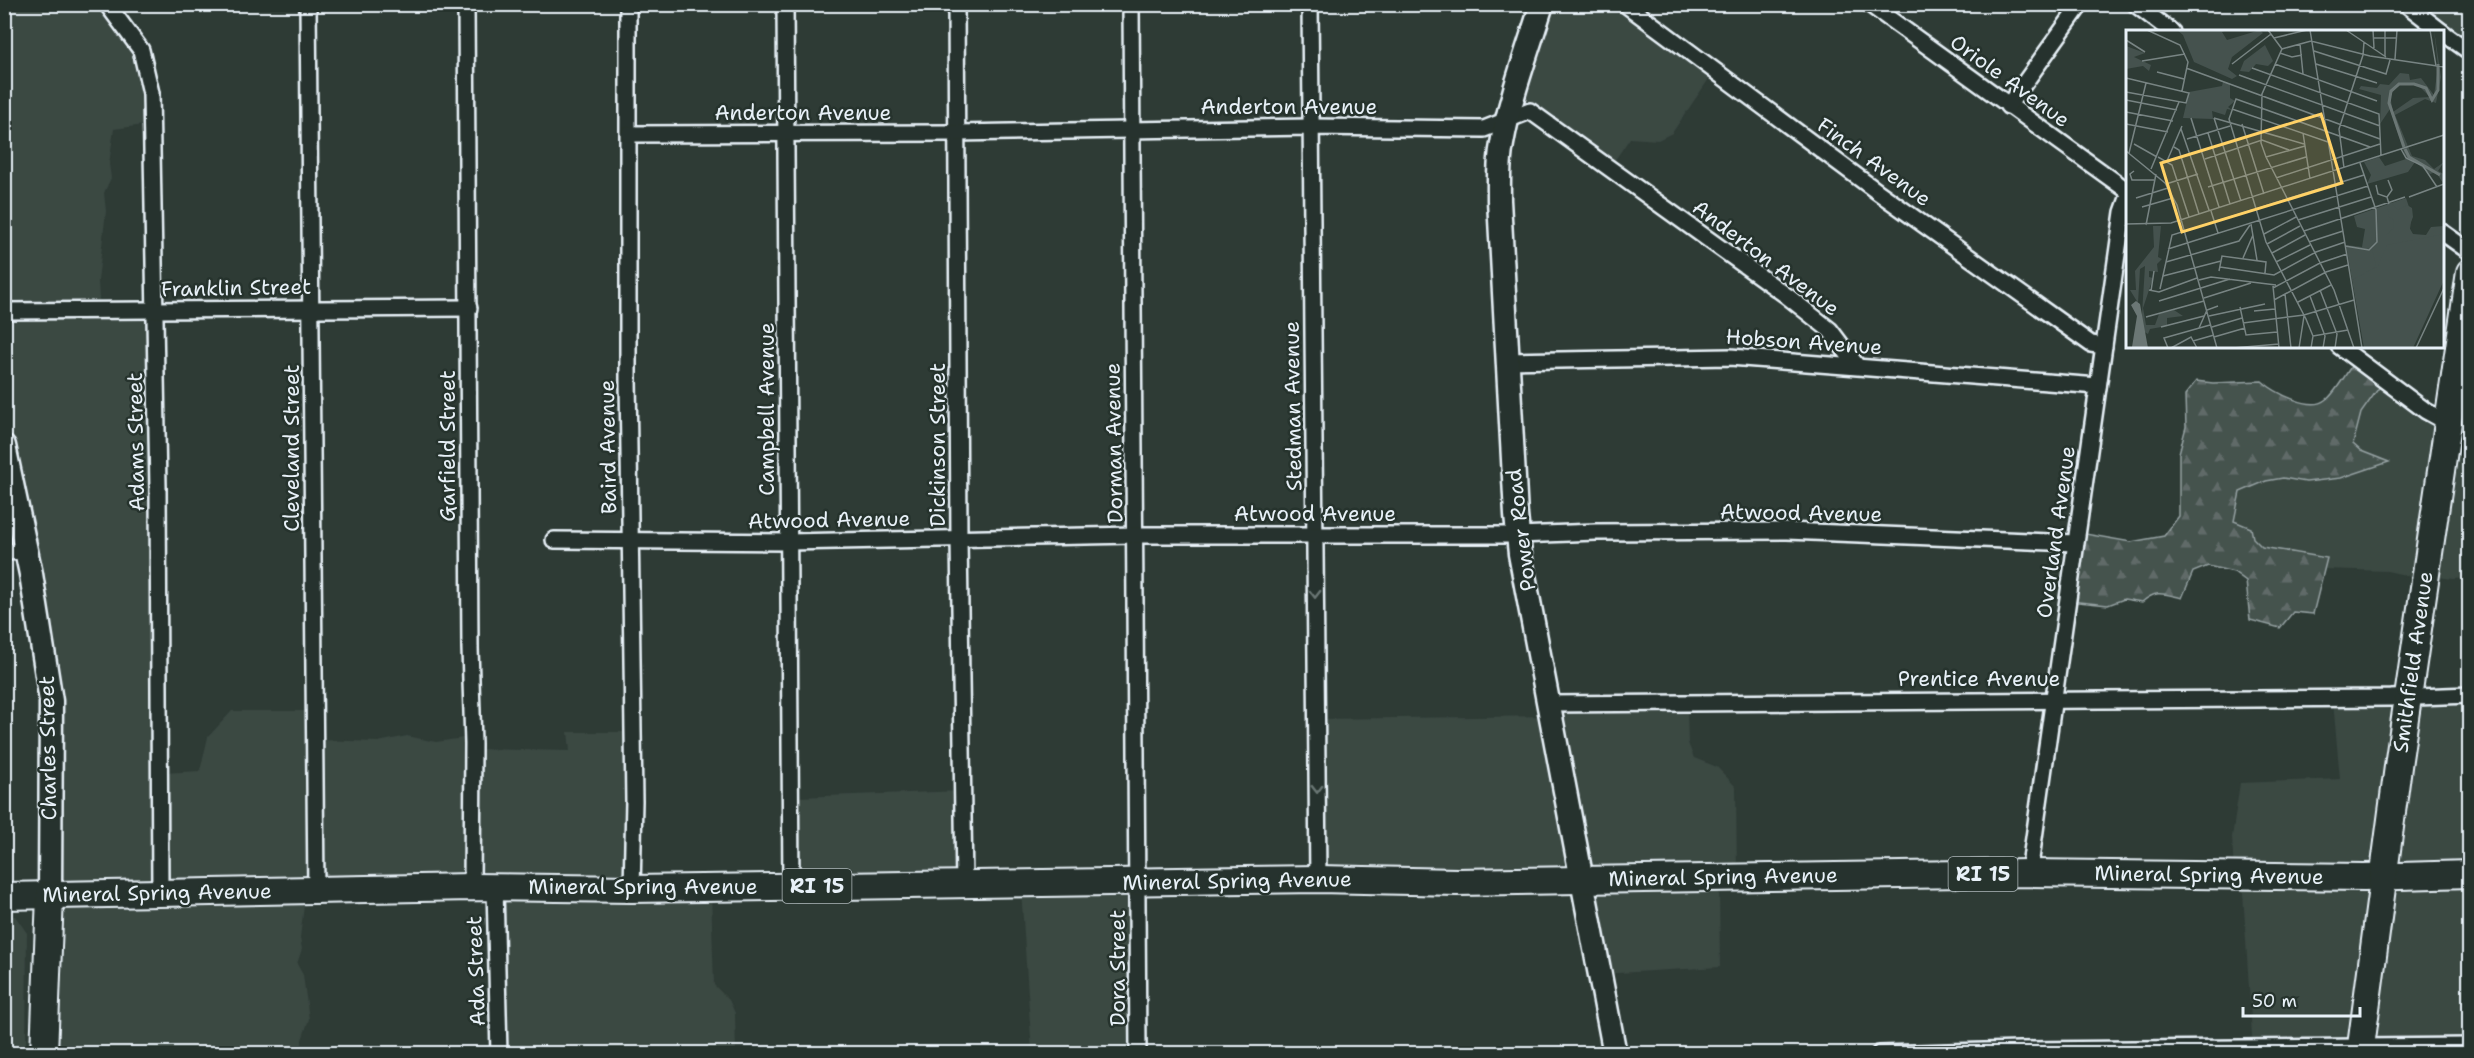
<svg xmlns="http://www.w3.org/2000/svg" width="2474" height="1058" font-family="'Shantell Sans',sans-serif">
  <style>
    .built { fill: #3b4843 }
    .forest { fill: url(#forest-firs); stroke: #96a2a3; stroke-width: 1.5 }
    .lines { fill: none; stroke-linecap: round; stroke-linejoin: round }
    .street-casing { stroke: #e8f1f8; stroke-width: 20 }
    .secondary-casing { stroke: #e8f1f8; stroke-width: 27 }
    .primary-casing { stroke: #e8f1f8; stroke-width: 30 }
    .street { stroke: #26332d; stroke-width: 15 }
    .secondary { stroke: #26332d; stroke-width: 22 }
    .primary { stroke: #26332d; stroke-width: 26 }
    .oneway { stroke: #6a7674 }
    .labels { text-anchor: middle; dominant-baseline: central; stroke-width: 5; stroke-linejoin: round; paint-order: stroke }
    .shield { fill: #26332d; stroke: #aeb8bb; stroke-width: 1.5 }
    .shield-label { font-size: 20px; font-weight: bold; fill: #e8f1f8 }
    .street-label { font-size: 21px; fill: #e8f1f8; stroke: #26332d }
    .inset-river { fill: none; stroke: #6b7775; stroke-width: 3 }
    .inset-road { fill: none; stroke: #788483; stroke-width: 1.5 }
    .view { fill: #ffd166; fill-opacity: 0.15; stroke: #ffd166; stroke-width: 3 }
    .inset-edge { fill: none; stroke: #e8f1f8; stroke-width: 3 }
  </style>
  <defs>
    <pattern id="forest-firs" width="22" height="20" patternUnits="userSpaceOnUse" patternTransform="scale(1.5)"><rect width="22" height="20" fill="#45524e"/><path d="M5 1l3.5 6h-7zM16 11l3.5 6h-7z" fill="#606b68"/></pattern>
  </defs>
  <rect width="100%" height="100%" fill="#2e3b35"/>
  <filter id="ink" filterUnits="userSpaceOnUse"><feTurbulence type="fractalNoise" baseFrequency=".0167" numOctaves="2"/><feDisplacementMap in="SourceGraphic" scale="12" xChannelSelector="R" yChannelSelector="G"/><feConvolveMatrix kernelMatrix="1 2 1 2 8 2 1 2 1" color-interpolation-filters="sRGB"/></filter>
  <g filter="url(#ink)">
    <g class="built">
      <polygon points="4,5 99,5 140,51 151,124 114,129 109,164 111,178 104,193 106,211 98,281 100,314 154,313 162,773 200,771 208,737 232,711 314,711 320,740 378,742 407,736 436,742 470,737 476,749 570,751 568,732 632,732 633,885 711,893 714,985 729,1000 735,1013 736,1053 498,1053 498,898 305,898 300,938 302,949 297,964 303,975 309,1019 302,1040 303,1053 44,1053 52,728 27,556 4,553"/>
      <polygon points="1542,5 1622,5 1713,73 1672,133 1658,140 1630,138 1608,170 1544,127 1515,100"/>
      <polygon points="2405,5 2469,5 2469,53"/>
      <polygon points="2469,277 2469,578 2453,579 2429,576 2423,579 2387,571 2324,569 2326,558 2262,547 2234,521 2240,492 2266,481 2283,478 2306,482 2341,478 2388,462 2361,451 2353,444 2361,413 2383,382 2444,426"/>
      <polygon points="2469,694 2469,1053 2253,1051 2242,877 2234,874 2232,837 2240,783 2340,779 2333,702"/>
      <polygon points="1551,708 1687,710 1688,743 1694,758 1717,767 1736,787 1737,878 1719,885 1720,967 1601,974 1583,885 1320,884 1315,719 1551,716"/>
      <polygon points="963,791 965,886 792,886 797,797"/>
      <polygon points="1137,886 1140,1053 1032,1053 1021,889"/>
      <polygon points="5,916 15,916 27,933 26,1053 5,1053"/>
    </g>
    <path class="forest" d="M2354,362L2383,382L2361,413L2353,444L2361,451L2389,462L2341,478L2306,482L2283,478L2266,481L2240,492L2234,521L2251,528L2253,538L2262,547L2327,558L2313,614L2293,612L2280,628L2250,620L2246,581L2234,572L2208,566L2193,572L2182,598C2164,594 2157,589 2142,602L2124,599L2108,605L2069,601L2080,533L2131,542L2164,536L2179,516V453L2186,427L2185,395L2196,381L2213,383L2262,381C2274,392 2311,412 2326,400C2335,394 2347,372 2354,362Z"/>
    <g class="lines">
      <defs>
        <g id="street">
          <polyline points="107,4 141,50 151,93 158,488 160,892"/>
          <polyline points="308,4 316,891"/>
          <polyline points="466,4 470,648 473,744 472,887"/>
          <polyline points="628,4 628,379 634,801 632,889"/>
          <polyline points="785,4 791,886"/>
          <polyline points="956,4 959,539 964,885"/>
          <polyline points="1131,4 1138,1054"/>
          <polyline points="1310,4 1318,879"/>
          <polyline points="1625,4 1878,192 2091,344 2104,346"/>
          <polyline points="1869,4 2128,191"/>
          <polyline points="2135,4 2172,32"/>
          <polyline points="2406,4 2442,32"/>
          <polyline points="2442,32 2470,52"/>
          <polyline points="2008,106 2081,4"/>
          <polyline points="629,134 957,133 1311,127 1484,129 1530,111 1787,296 1830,330 1857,366"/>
          <polyline points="2442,232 2470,252"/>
          <polyline points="4,311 469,308"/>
          <polyline points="2339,346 2426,411 2446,422"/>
          <polyline points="1507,361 1730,357 2098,386"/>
          <polyline points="554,540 788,542 1136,535 1518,535 1596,532 1787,531 2075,543"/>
          <polyline points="4,552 26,551"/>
          <polyline points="1549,704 2391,698 2470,695"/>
          <polyline points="2029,873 2123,212 2128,198"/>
          <polyline points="495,887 499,1054"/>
          <polyline points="1879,1054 2019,1050 2470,1046"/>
        </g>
        <g id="secondary">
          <path d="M1542,4C1528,50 1510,97 1502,144C1498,163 1499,182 1499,200L1516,515L1520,554L1615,1054"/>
          <polyline points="4,446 31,574 51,701 50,895"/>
        </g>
        <g id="primary">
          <polyline points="4,896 472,887 632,889 1318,879 1457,882 2029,873 2364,877 2470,874"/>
          <polyline points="44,1054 50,895"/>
          <polyline points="2360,1054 2399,759 2470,272"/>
        </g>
      </defs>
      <use href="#street" class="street-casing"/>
      <use href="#secondary" class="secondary-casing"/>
      <use href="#primary" class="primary-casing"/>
      <use href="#street" class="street"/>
      <use href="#secondary" class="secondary"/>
      <use href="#primary" class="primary"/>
    </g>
    <defs><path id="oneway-chevron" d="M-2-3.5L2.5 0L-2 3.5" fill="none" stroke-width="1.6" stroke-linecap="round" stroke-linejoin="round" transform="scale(1.5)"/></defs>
    <g class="oneway">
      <use href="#oneway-chevron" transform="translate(1315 594) rotate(90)"/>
      <use href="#oneway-chevron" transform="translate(1317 789) rotate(89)"/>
    </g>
  </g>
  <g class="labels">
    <g class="shield">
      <rect x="1948.5" y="857" width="69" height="34" rx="4.5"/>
      <rect x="782.5" y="869" width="69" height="34" rx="4.5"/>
    </g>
    <g class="shield-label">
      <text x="1983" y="874">RI 15</text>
      <text x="817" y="886">RI 15</text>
    </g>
    <g class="street-label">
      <text transform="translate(2010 81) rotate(36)">Oriole Avenue</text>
      <text x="1289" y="107">Anderton Avenue</text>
      <text x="803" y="113">Anderton Avenue</text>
      <text transform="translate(1874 162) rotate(36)">Finch Avenue</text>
      <text transform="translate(1766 258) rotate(37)">Anderton Avenue</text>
      <text transform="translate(236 288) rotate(-1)">Franklin Street</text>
      <text transform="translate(1804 342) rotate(4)">Hobson Avenue</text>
      <text transform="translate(1293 406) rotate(-91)">Stedman Avenue</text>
      <text transform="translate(767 409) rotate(-90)">Campbell Avenue</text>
      <text transform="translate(136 442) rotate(-91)">Adams Street</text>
      <text transform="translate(1114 443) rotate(-91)">Dorman Avenue</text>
      <text transform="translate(938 445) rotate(-90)">Dickinson Street</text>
      <text transform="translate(448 446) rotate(-90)">Garfield Street</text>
      <text transform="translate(608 447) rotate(-91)">Baird Avenue</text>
      <text transform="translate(292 448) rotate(-90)">Cleveland Street</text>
      <text transform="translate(1801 513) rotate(1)">Atwood Avenue</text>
      <text x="1315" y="514">Atwood Avenue</text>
      <text transform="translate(829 520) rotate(-1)">Atwood Avenue</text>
      <text transform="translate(1521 530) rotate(-97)">Power Road</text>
      <text transform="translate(2056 532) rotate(-82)">Overland Avenue</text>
      <text transform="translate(2413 662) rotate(-82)">Smithfield Avenue</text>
      <text x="1979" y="679">Prentice Avenue</text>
      <text transform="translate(48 748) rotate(-91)">Charles Street</text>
      <text transform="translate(2209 875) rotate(1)">Mineral Spring Avenue</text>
      <text transform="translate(1723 877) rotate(-1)">Mineral Spring Avenue</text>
      <text transform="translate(1237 881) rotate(-1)">Mineral Spring Avenue</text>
      <text x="643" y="887">Mineral Spring Avenue</text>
      <text transform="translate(157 893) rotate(-1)">Mineral Spring Avenue</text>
      <text transform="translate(1118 968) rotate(-90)">Dora Street</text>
      <text transform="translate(476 971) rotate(-92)">Ada Street</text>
    </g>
  </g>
  <g transform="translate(2126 30)">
    <rect width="318" height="318" fill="#2e3b35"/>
    <path d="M280,168L286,186L282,211L241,245L226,250L220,215L236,217L239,199L231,197L228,186Z" fill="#45524e"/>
    <path d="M51,0H101L96,2L101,10L134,0L137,3L106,27L102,39L111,46L106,49L68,32L57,5ZM308,0L315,47L310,73L299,69L269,85L286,126L299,130L308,139L318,132L312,141L318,144V155L310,142L304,144L289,132L282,142L241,154L245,145L238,132L253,127L259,136L280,129L264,79L254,94L255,65L233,59L235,56L251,58L254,54L263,55L274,43L283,44L284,50L295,48L308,65L312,37ZM274,54H291L304,67L287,68L267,82L264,65ZM139,15L147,31L142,36L130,34L123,42L114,41L118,31ZM0,16L19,23L8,27L25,35L23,41L17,36L0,39ZM97,52L104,54V68L109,71L102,77L106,80L101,79L99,85L86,81L87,89L57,88L63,62L96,56ZM265,173L272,180L281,175L286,178L287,187L283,197L287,204L300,205L305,197L318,196V207L240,247L250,235L246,219L251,205H260L267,199L268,190L263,187L261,174ZM27,196H35L32,227L36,229L31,234L32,242L23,241V247L27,248L17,278L20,295H29L33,284L48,280L57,286L41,288V296L24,299L22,304L15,300L19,236L14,239L12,273L4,260H10L9,241L28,217Z" fill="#45524e" fill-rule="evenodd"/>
    <path d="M318,204V250L287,318H238L226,250L252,236L261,215Z" fill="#45524e"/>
    <path d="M10,271L14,274L22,318L6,317L11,286L5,275Z" fill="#6b7775"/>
    <path class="inset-river" d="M278,117L263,73L265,61L273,54H288L300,58L306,70L312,60V34M279,119L283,127L314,145"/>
    <path class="inset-road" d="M21,0L54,15L62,32L56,61M142,0L156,19M184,0L236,318M220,0L260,27M247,0L248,18M304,0L310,36M148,8L181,0M248,8H271M0,10L19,22M174,14L177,44M188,21L260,44L264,30M154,23L166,27L176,25M259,26V0M269,29L271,0M16,31L59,24M106,34L145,4M149,34L251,71M190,34L251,53M60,38L254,109M126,38L253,84L255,125M31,42L58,49M113,45L254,96M0,48L63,63L60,73L0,62M0,70L51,80M106,79L202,112M0,82L47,91M65,88L93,177M88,88L178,114M88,88L115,171M0,94L42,102M116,94L138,164M55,99L83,180M82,103L104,174M177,103L184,149M61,109L104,96M8,114L31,127M48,117L53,120L73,184M275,119L280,128L297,136L311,157M0,121L39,153L51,175L91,318M3,123L20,53M32,127L46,135L63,187M140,127L179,116M79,129L136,110L163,120M41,131L56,96M218,138L213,99L237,25L238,12M25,139L53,72M8,141L4,144L6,150H28M150,148L254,114M40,154L72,144M250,155L252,164L261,167L263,174M82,157L180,127M261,167L266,160L262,150M283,167L318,154M10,168L42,158M16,177L47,168M85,181L92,203M172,190L245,167M0,194L45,193L318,105M125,194L131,230M20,195L30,144M178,201L279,167M138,204L170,187M183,212L217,201M141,214L174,196M219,216L243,220L251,212L250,180L234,133M42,219L242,156M146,223L179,205M117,228L127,205M40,232L113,211L124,195M150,232L184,215M94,237L148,245L190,222L219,212M93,241L96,226L140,232L139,243M37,246L95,231M73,250L85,247L150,255M147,256L153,318M147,258L194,233L221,224M34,259L46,205L238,145M23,260L33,262L71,248M194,260L211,304L209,318M25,261L28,241M159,264L165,318M184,266L199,306L197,318M78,268L125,253M148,270L200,242L222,235M33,271L104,249M172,272L205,255M114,277L120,305L151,302M128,281L149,279M83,286L139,274M20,287L78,271M117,293L178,285L228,270M35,297L78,286M86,297L116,288M73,298L81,280L92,276M187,306L222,300M88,307L119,298M67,311L88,305M42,318L38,308L84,295M45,318L65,307L71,318M107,318L153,314M173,318L178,286M185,318L187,306L180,289L140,212L103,89L110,69L244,117M228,318L208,260L140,127L135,113L136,64L156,19L185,11L244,26L318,37M290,318L318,258"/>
    <path class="view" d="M195,84L216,153L56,202L35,133Z"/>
    <rect width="318" height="318" class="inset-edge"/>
  </g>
  <rect width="2474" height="1058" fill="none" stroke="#26332d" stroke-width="24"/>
  <rect x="12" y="12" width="2450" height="1034" fill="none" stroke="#e8f1f8" stroke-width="2" filter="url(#ink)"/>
  <path d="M2243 1007v9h117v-9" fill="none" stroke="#e8f1f8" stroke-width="3"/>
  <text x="2252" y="1007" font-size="18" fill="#e8f1f8" stroke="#26332d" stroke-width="4.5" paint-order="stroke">50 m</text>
</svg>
